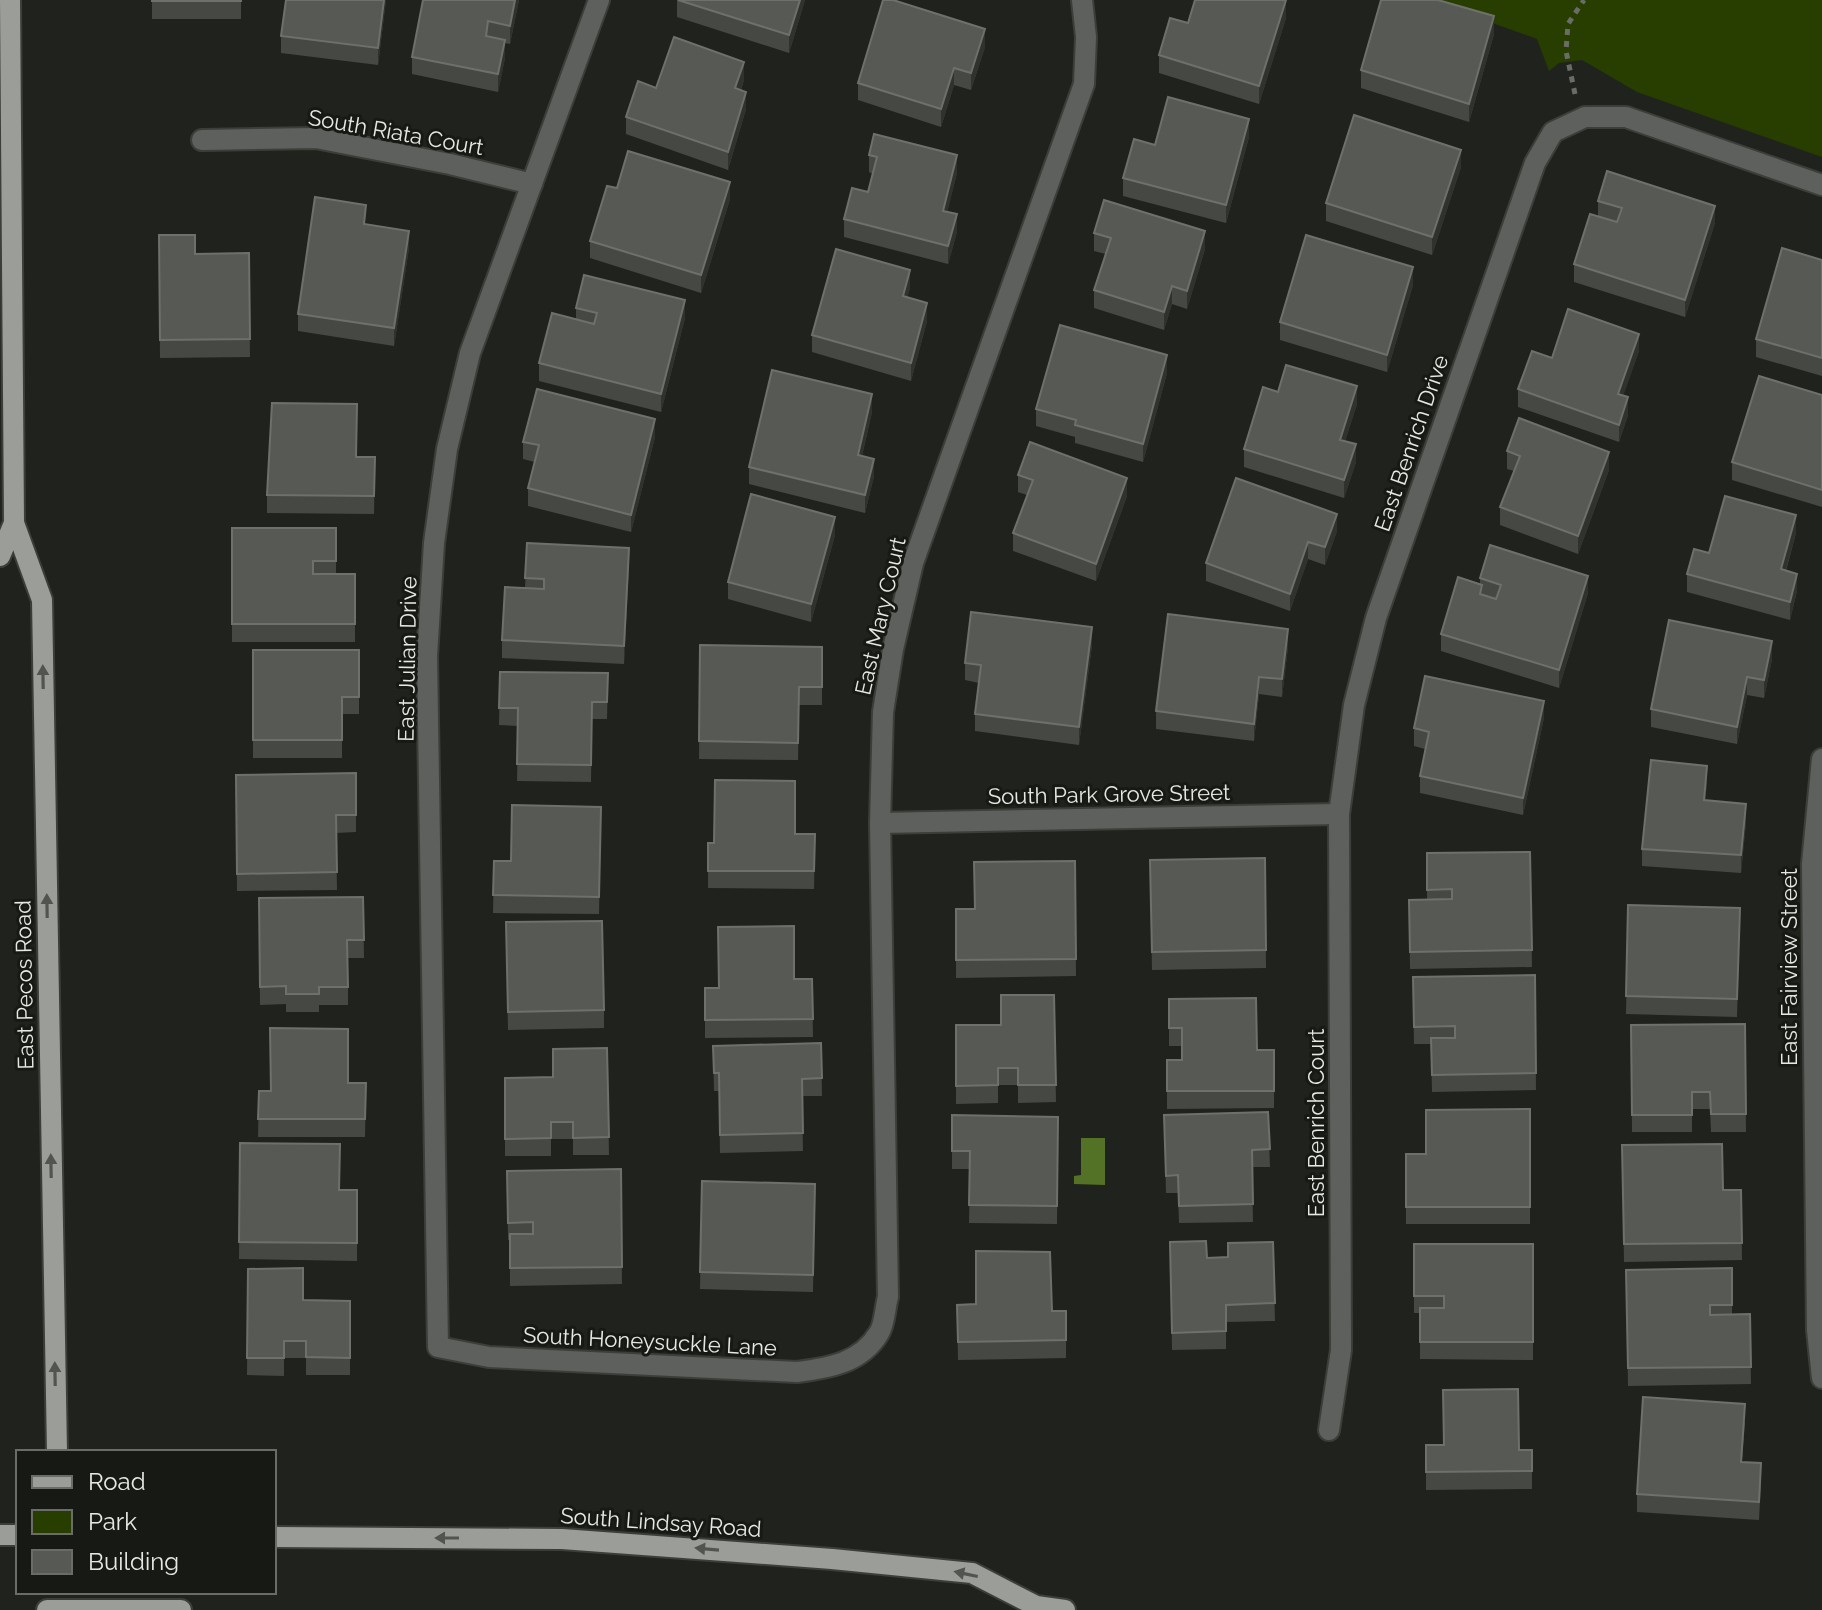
<svg xmlns="http://www.w3.org/2000/svg" width="1822" height="1610" font-family="Raleway,sans-serif">
  <style>
    .green { fill: #283e00 }
    .water { fill: #537225 }
    .lines { fill: none; stroke-linecap: round; stroke-linejoin: round }
    .minor-casing { stroke: #3c3f39; stroke-width: 24 }
    .major-casing { stroke: #3c3f39; stroke-width: 24 }
    .path { stroke: #696c67; stroke-width: 5; stroke-dasharray: 6 6; stroke-linecap: butt }
    .minor { stroke: #5e605d; stroke-width: 20 }
    .major { stroke: #9b9e98; stroke-width: 20 }
    .wall { fill: #464843 }
    .shaded-wall { fill: #30322d }
    .building { fill: #575954; stroke: #6e706b; stroke-width: 2 }
    .oneway { fill: #52554f }
    .labels { text-anchor: middle; dominant-baseline: central; stroke-width: 6; stroke-linejoin: round; paint-order: stroke }
    .street-label { font-size: 22px; fill: #e6e8e4; stroke: #171914 }
  </style>
  <rect width="100%" height="100%" fill="#20231d"/>
  <polygon class="green" points="1428,0 1822,0 1822,157 1637,92 1582,60 1559,63 1549,71 1537,39"/>
  <polygon class="water" points="1081,1138 1105,1138 1105,1185 1074,1184 1074,1176 1081,1175"/>
  <g class="lines">
    <defs>
      <g id="minor">
        <path d="M599,0L470,353L447,449L434,543L427,656L438,1347L489,1357L797,1372C829,1368 861,1363 879,1333C885,1324 885,1307 888,1297L880,823L883,712L893,649L913,563L1084,84L1086,37L1082,0"/>
        <polyline points="202,140 316,138 450,164 532,184"/>
        <polyline points="1822,759 1812,864 1817,1330 1822,1378"/>
        <polyline points="880,823 1339,814"/>
        <polyline points="1329,1430 1341,1350 1339,814 1354,705 1376,618 1535,163 1553,132 1585,117 1626,117 1822,185"/>
      </g>
      <g id="major">
        <polyline points="10,0 14,523 42,600 57,1452"/>
        <polyline points="0,556 14,523"/>
        <polyline points="0,1535 18,1535"/>
        <polyline points="274,1537 562,1539 832,1559 972,1573 1036,1606 1065,1610"/>
        <polyline points="47,1610 181,1610"/>
      </g>
    </defs>
    <use href="#minor" class="minor-casing"/>
    <use href="#major" class="major-casing"/>
    <polyline class="path" points="1575,94 1566,51 1568,24 1584,0"/>
    <use href="#minor" class="minor"/>
    <use href="#major" class="major"/>
  </g>
  <g class="wall">
    <rect x="152" y="0" width="89" height="19"/>
    <polygon points="386,0 378,65 281,53 281,36"/>
    <polygon points="519,0 510,44 505,43 505,58 498,92 412,74 412,57"/>
    <polygon points="677,0 805,0 789,53 677,17"/>
    <polygon points="1286,18 1259,104 1159,73 1159,55 1188,23"/>
    <polygon points="1494,34 1469,122 1361,88 1361,70"/>
    <polygon points="985,47 971,90 954,85 941,127 858,100 858,83"/>
    <polygon points="744,80 741,90 746,109 728,170 626,134 626,117 656,88"/>
    <polygon points="1249,137 1226,223 1123,196 1123,178 1155,145"/>
    <polygon points="869,155 957,173 947,212 957,232 948,264 844,237 844,219 868,192 873,174 869,172"/>
    <polygon points="1461,167 1432,255 1326,221 1326,203"/>
    <polygon points="730,199 701,293 590,258 590,241"/>
    <polygon points="1598,201 1715,223 1685,317 1574,282 1574,264 1598,216"/>
    <polygon points="366,224 409,248 394,346 298,331 298,314"/>
    <polygon points="1094,233 1205,249 1187,309 1172,304 1164,330 1094,308 1094,290 1106,254 1094,251"/>
    <polygon points="159,235 195,254 249,253 250,357 160,358"/>
    <polygon points="1822,260 1822,376 1756,357 1756,339"/>
    <polygon points="1413,285 1387,372 1280,340 1280,322"/>
    <polygon points="910,288 907,298 927,321 911,381 812,352 812,335"/>
    <polygon points="576,308 685,318 661,412 539,381 539,363 576,319"/>
    <polygon points="1639,351 1623,395 1628,415 1619,442 1518,407 1518,389 1552,358"/>
    <polygon points="1167,373 1143,462 1075,443 1075,437 1036,426 1036,409"/>
    <polygon points="1278,392 1357,404 1345,441 1356,462 1344,498 1244,467 1244,449"/>
    <polygon points="1822,395 1822,507 1732,480 1732,462"/>
    <polygon points="872,412 862,456 874,476 865,513 749,484 749,467"/>
    <polygon points="655,437 631,532 528,506 528,488 535,462 523,459 523,442"/>
    <polygon points="1507,451 1609,470 1578,554 1500,525 1500,507 1514,471 1507,469"/>
    <polygon points="357,457 375,457 374,514 267,513 267,495"/>
    <polygon points="1018,475 1127,496 1096,581 1013,551 1013,533 1027,495 1018,492"/>
    <polygon points="232,528 336,528 336,574 355,574 355,642 232,642"/>
    <polygon points="1337,531 1325,565 1308,559 1290,611 1206,581 1206,563"/>
    <polygon points="1796,533 1786,571 1797,591 1790,620 1687,592 1687,574"/>
    <polygon points="835,535 811,622 728,599 728,582"/>
    <polygon points="527,543 629,566 624,664 502,658 502,640 525,588"/>
    <polygon points="1480,578 1588,593 1559,688 1441,651 1441,634 1480,584"/>
    <polygon points="700,645 822,647 822,705 799,705 798,760 699,759"/>
    <polygon points="1092,645 1079,745 975,731 975,714 979,683 965,680 965,663"/>
    <polygon points="1288,647 1282,697 1259,694 1254,741 1156,729 1156,711"/>
    <polygon points="253,650 359,650 359,714 342,714 342,758 253,758"/>
    <polygon points="1772,659 1764,698 1747,695 1737,744 1651,727 1651,709"/>
    <polygon points="500,672 608,673 607,719 592,719 591,782 517,781 518,726 499,725"/>
    <polygon points="1544,718 1523,815 1420,793 1420,776 1425,749 1414,746 1414,728"/>
    <polygon points="356,773 356,832 336,833 337,890 237,891 236,775"/>
    <polygon points="1707,783 1705,800 1746,822 1741,873 1642,866 1642,849"/>
    <polygon points="601,807 599,914 493,913 494,861 511,861"/>
    <polygon points="795,834 815,834 814,889 708,888 708,843"/>
    <polygon points="1530,852 1532,967 1410,969 1409,900 1427,899 1427,853"/>
    <polygon points="1265,858 1266,968 1152,970 1150,860"/>
    <polygon points="1075,861 1076,976 956,978 956,909 974,909"/>
    <polygon points="363,897 364,958 348,958 348,1005 319,1005 319,1012 286,1012 286,1004 260,1005 259,898"/>
    <polygon points="1628,905 1740,908 1737,1017 1626,1014"/>
    <polygon points="506,922 604,1010 604,1028 508,1030"/>
    <polygon points="1535,975 1536,1090 1432,1092 1431,1044 1414,1044 1413,977"/>
    <polygon points="794,979 812,979 813,1037 705,1038 705,988 718,988"/>
    <polygon points="1054,995 1056,1102 1018,1103 1018,1085 998,1085 998,1103 956,1104 956,1025 1001,1025"/>
    <polygon points="1169,999 1257,1050 1274,1050 1274,1108 1167,1109 1167,1060 1182,1060 1182,1046 1169,1046"/>
    <polygon points="1745,1024 1746,1132 1711,1132 1710,1109 1692,1109 1692,1132 1632,1132 1631,1025"/>
    <polygon points="821,1043 822,1096 802,1096 803,1151 720,1153 719,1091 714,1091 713,1046"/>
    <polygon points="607,1048 609,1155 573,1155 573,1139 551,1139 551,1156 505,1156 505,1078 553,1077"/>
    <polygon points="348,1083 366,1083 365,1137 258,1137 259,1091 271,1091"/>
    <polygon points="1530,1109 1530,1224 1406,1224 1406,1154 1426,1154"/>
    <polygon points="1268,1112 1270,1167 1252,1167 1253,1222 1179,1223 1178,1193 1166,1193 1164,1115"/>
    <polygon points="952,1115 1058,1117 1057,1224 969,1223 970,1169 952,1169"/>
    <polygon points="240,1143 339,1190 357,1190 357,1261 239,1259"/>
    <polygon points="1622,1145 1723,1190 1741,1190 1742,1260 1624,1262"/>
    <polygon points="621,1169 622,1284 510,1286 510,1240 508,1240 507,1171"/>
    <polygon points="702,1181 815,1184 813,1292 700,1289"/>
    <polygon points="1170,1242 1207,1258 1228,1257 1273,1242 1275,1321 1226,1322 1226,1349 1172,1350"/>
    <polygon points="1414,1244 1533,1244 1533,1360 1420,1359 1420,1313 1414,1313"/>
    <polygon points="1732,1268 1732,1314 1750,1314 1751,1384 1628,1386 1626,1270"/>
    <polygon points="248,1269 303,1300 350,1301 350,1375 306,1375 306,1358 284,1358 284,1376 247,1375"/>
    <polygon points="957,1305 1052,1311 1066,1311 1066,1358 958,1360"/>
    <polygon points="1745,1422 1742,1462 1761,1481 1759,1520 1637,1512 1637,1494"/>
    <polygon points="1426,1445 1532,1450 1532,1489 1426,1490"/>
  </g>
  <g class="shaded-wall">
    <polygon points="384,0 386,0 378,65 378,48"/>
    <polygon points="515,0 519,0 510,44 510,26"/>
    <polygon points="800,0 805,0 789,53 789,35"/>
    <polygon points="1286,0 1286,18 1259,104 1259,86"/>
    <polygon points="1494,16 1494,34 1469,122 1469,104"/>
    <polygon points="985,29 985,47 971,90 971,73"/>
    <polygon points="505,40 505,58 498,92 498,74"/>
    <polygon points="744,62 744,80 735,106 735,88"/>
    <polygon points="954,68 954,85 941,127 941,109"/>
    <polygon points="746,92 746,109 728,170 728,152"/>
    <polygon points="1249,119 1249,137 1226,223 1226,205"/>
    <polygon points="1461,150 1461,167 1432,255 1432,237"/>
    <polygon points="957,155 957,173 943,229 943,211"/>
    <polygon points="730,182 730,199 701,293 701,275"/>
    <polygon points="1715,206 1715,223 1685,317 1685,300"/>
    <polygon points="957,214 957,232 948,264 948,246"/>
    <polygon points="409,231 409,248 394,346 394,328"/>
    <polygon points="1205,231 1205,249 1187,309 1187,291"/>
    <polygon points="1413,267 1413,285 1387,372 1387,355"/>
    <polygon points="910,270 910,288 903,314 903,296"/>
    <polygon points="1172,286 1172,304 1164,330 1164,312"/>
    <polygon points="685,300 685,318 661,412 661,394"/>
    <polygon points="927,303 927,321 911,381 911,363"/>
    <polygon points="1639,334 1639,351 1618,411 1618,394"/>
    <polygon points="1167,355 1167,373 1143,462 1143,444"/>
    <polygon points="1357,386 1357,404 1340,457 1340,440"/>
    <polygon points="872,394 872,412 858,472 858,455"/>
    <polygon points="1628,397 1628,415 1619,442 1619,425"/>
    <polygon points="655,419 655,437 631,532 631,515"/>
    <polygon points="1356,444 1356,462 1344,498 1344,480"/>
    <polygon points="1609,452 1609,470 1578,554 1578,536"/>
    <polygon points="874,459 874,476 865,513 865,495"/>
    <polygon points="1127,478 1127,496 1096,581 1096,564"/>
    <polygon points="1337,514 1337,531 1325,565 1325,547"/>
    <polygon points="1796,515 1796,533 1781,587 1781,569"/>
    <polygon points="835,517 835,535 811,622 811,604"/>
    <polygon points="1308,542 1308,559 1290,611 1290,594"/>
    <polygon points="629,548 629,566 624,664 624,646"/>
    <polygon points="1797,574 1797,591 1790,620 1790,602"/>
    <polygon points="1588,576 1588,593 1559,688 1559,670"/>
    <polygon points="1092,627 1092,645 1079,745 1079,727"/>
    <polygon points="1288,629 1288,647 1282,697 1282,679"/>
    <polygon points="1772,641 1772,659 1764,698 1764,680"/>
    <polygon points="1259,677 1259,694 1254,741 1254,724"/>
    <polygon points="1747,677 1747,695 1737,744 1737,727"/>
    <polygon points="1544,701 1544,718 1523,815 1523,798"/>
    <polygon points="1707,766 1707,783 1704,817 1704,800"/>
    <polygon points="1746,804 1746,822 1741,873 1741,855"/>
  </g>
  <g class="building">
    <rect x="152" y="0" width="89" height="1"/>
    <polygon points="286,0 384,0 378,48 281,36"/>
    <polygon points="423,0 515,0 510,26 488,21 486,36 505,40 498,74 412,57"/>
    <polygon points="678,0 800,0 789,35"/>
    <polygon points="883,0 893,0 985,29 971,73 954,68 941,109 858,83"/>
    <polygon points="1195,0 1286,0 1259,86 1159,55 1170,18 1188,23"/>
    <polygon points="1381,0 1438,0 1494,16 1469,104 1361,70"/>
    <polygon points="674,37 744,62 735,88 746,92 728,152 626,117 638,81 656,88"/>
    <polygon points="1168,97 1249,119 1226,205 1123,178 1134,139 1155,145"/>
    <polygon points="1354,115 1461,150 1432,237 1326,203"/>
    <polygon points="874,134 957,155 943,211 957,214 948,246 844,219 852,188 868,192 877,157 869,155"/>
    <polygon points="628,151 730,182 701,275 590,241 607,186 617,188"/>
    <polygon points="1607,171 1715,206 1685,300 1574,264 1590,214 1617,222 1622,208 1598,201"/>
    <polygon points="315,197 366,205 364,224 409,231 394,328 298,314"/>
    <polygon points="1104,200 1205,231 1187,291 1172,286 1164,312 1094,290 1111,238 1094,233"/>
    <polygon points="159,235 195,235 195,254 249,253 250,339 160,340"/>
    <polygon points="1306,235 1413,267 1387,355 1280,322"/>
    <polygon points="1782,248 1822,260 1822,358 1756,339"/>
    <polygon points="836,249 910,270 903,296 927,303 911,363 812,335"/>
    <polygon points="584,275 685,300 661,394 539,363 552,313 594,324 597,313 576,308"/>
    <polygon points="1568,309 1639,334 1618,394 1628,397 1619,425 1518,389 1532,351 1552,358"/>
    <polygon points="1060,325 1167,355 1143,444 1075,425 1076,420 1036,409"/>
    <polygon points="1286,365 1357,386 1340,440 1356,444 1344,480 1244,449 1263,387 1278,392"/>
    <polygon points="772,370 872,394 858,455 874,459 865,495 749,467"/>
    <polygon points="1759,376 1822,395 1822,490 1732,462"/>
    <polygon points="537,389 655,419 631,515 528,488 539,445 523,442"/>
    <polygon points="272,403 357,404 356,457 375,457 374,496 267,495"/>
    <polygon points="1519,418 1609,452 1578,536 1500,507 1520,456 1507,451"/>
    <polygon points="1030,442 1127,478 1096,564 1013,533 1033,480 1018,475"/>
    <polygon points="1236,478 1337,514 1325,547 1308,542 1290,594 1206,563"/>
    <polygon points="751,494 835,517 811,604 728,582"/>
    <polygon points="1725,496 1796,515 1781,569 1797,574 1790,602 1687,574 1694,549 1709,553"/>
    <polygon points="232,528 336,528 336,561 313,561 313,574 355,574 355,624 232,624"/>
    <polygon points="527,543 629,548 624,646 502,640 505,587 544,589 544,579 525,578"/>
    <polygon points="1490,545 1588,576 1559,670 1441,634 1458,577 1482,585 1480,594 1496,599 1501,585 1480,578"/>
    <polygon points="971,612 1092,627 1079,727 975,714 981,665 965,663"/>
    <polygon points="1168,614 1288,629 1282,679 1259,677 1254,724 1156,711"/>
    <polygon points="1669,620 1772,641 1764,680 1747,677 1737,727 1651,709"/>
    <polygon points="700,645 822,647 822,687 799,687 798,743 699,741"/>
    <polygon points="253,650 359,650 359,697 342,697 342,740 253,740"/>
    <polygon points="500,672 608,673 607,702 592,702 591,765 517,764 518,708 499,708"/>
    <polygon points="1425,676 1544,701 1523,798 1420,776 1429,732 1414,728"/>
    <polygon points="1651,760 1707,766 1704,800 1746,804 1741,855 1642,849"/>
    <polygon points="356,773 356,815 336,815 337,872 237,874 236,775"/>
    <polygon points="715,780 795,781 795,834 815,834 814,871 708,871 708,843 714,843"/>
    <polygon points="512,805 601,807 599,897 493,895 494,861 511,861"/>
    <polygon points="1530,852 1532,950 1410,952 1409,900 1452,899 1452,889 1427,890 1427,853"/>
    <polygon points="1265,858 1266,950 1152,952 1150,860"/>
    <polygon points="1075,861 1076,959 956,960 956,909 975,909 974,862"/>
    <polygon points="363,897 364,940 347,940 348,987 319,987 319,994 286,994 286,986 260,987 259,898"/>
    <polygon points="1628,905 1740,908 1737,999 1626,996"/>
    <polygon points="602,921 604,1010 508,1012 506,922"/>
    <polygon points="794,926 794,979 812,979 813,1019 705,1020 705,988 719,988 718,927"/>
    <polygon points="1535,975 1536,1073 1432,1075 1431,1038 1455,1038 1455,1026 1414,1027 1413,977"/>
    <polygon points="1001,995 1054,995 1056,1085 1018,1085 1018,1068 998,1068 998,1085 956,1086 956,1025 1001,1025"/>
    <polygon points="1256,998 1257,1050 1274,1050 1274,1091 1167,1091 1167,1060 1182,1060 1182,1028 1169,1028 1169,999"/>
    <polygon points="1745,1024 1746,1114 1711,1114 1710,1092 1692,1092 1692,1115 1632,1115 1631,1025"/>
    <polygon points="270,1028 348,1029 348,1083 366,1083 365,1119 258,1119 259,1091 271,1091"/>
    <polygon points="821,1043 822,1078 802,1079 803,1133 720,1135 719,1073 714,1073 713,1046"/>
    <polygon points="607,1048 609,1137 573,1138 573,1122 551,1122 551,1138 505,1139 505,1078 553,1077 553,1049"/>
    <polygon points="1530,1109 1530,1207 1406,1207 1406,1154 1426,1154 1426,1110"/>
    <polygon points="1268,1112 1270,1149 1252,1150 1253,1204 1179,1206 1178,1175 1166,1176 1164,1115"/>
    <polygon points="952,1115 1058,1117 1057,1206 969,1205 970,1151 952,1151"/>
    <polygon points="240,1143 340,1144 339,1190 357,1190 357,1243 239,1242"/>
    <polygon points="1722,1144 1723,1190 1741,1190 1742,1243 1624,1244 1622,1145"/>
    <polygon points="621,1169 622,1267 510,1268 510,1234 533,1234 533,1222 508,1223 507,1171"/>
    <polygon points="702,1181 815,1184 813,1275 700,1272"/>
    <polygon points="1206,1241 1207,1258 1228,1257 1228,1243 1273,1242 1275,1303 1226,1305 1226,1331 1172,1333 1170,1242"/>
    <polygon points="1414,1244 1533,1244 1533,1342 1420,1342 1420,1308 1444,1308 1444,1296 1414,1296"/>
    <polygon points="976,1251 1050,1252 1052,1311 1066,1311 1066,1340 958,1342 957,1305 976,1304"/>
    <polygon points="303,1268 303,1300 350,1301 350,1358 306,1357 306,1341 284,1341 284,1358 247,1358 248,1269"/>
    <polygon points="1732,1268 1732,1305 1710,1305 1710,1315 1750,1314 1751,1367 1628,1368 1626,1270"/>
    <polygon points="1518,1389 1519,1450 1532,1450 1532,1471 1426,1472 1426,1445 1444,1445 1443,1390"/>
    <polygon points="1643,1397 1745,1404 1741,1462 1761,1463 1759,1502 1637,1494"/>
  </g>
  <defs><path id="oneway-solid" d="M-6-.8H1V-3.2L6.5 0L1 3.2V.8H-6Z" transform="scale(2)"/></defs>
  <g class="oneway">
    <use href="#oneway-solid" transform="translate(43 677) rotate(-91)"/>
    <use href="#oneway-solid" transform="translate(47 906) rotate(-91)"/>
    <use href="#oneway-solid" transform="translate(51 1166) rotate(-91)"/>
    <use href="#oneway-solid" transform="translate(55 1374) rotate(-91)"/>
    <use href="#oneway-solid" transform="translate(447 1538) rotate(-180)"/>
    <use href="#oneway-solid" transform="translate(707 1549) rotate(-175)"/>
    <use href="#oneway-solid" transform="translate(966 1574) rotate(-168)"/>
  </g>
  <g class="labels">
    <g class="street-label">
      <text transform="translate(396 132) rotate(10)">South Riata Court</text>
      <text transform="translate(1411 443) rotate(-71)">East Benrich Drive</text>
      <text transform="translate(880 616) rotate(-77)">East Mary Court</text>
      <text transform="translate(407 659) rotate(-89)">East Julian Drive</text>
      <text transform="translate(1109 794) rotate(-1)">South Park Grove Street</text>
      <text transform="translate(1789 967) rotate(-90)">East Fairview Street</text>
      <text transform="translate(24 985) rotate(-91)">East Pecos Road</text>
      <text transform="translate(1316 1123) rotate(-90)">East Benrich Court</text>
      <text transform="translate(650 1341) rotate(3)">South Honeysuckle Lane</text>
      <text transform="translate(661 1522) rotate(4)">South Lindsay Road</text>
    </g>
  </g>
  <rect x="16" y="1450" width="260" height="144" fill="#171914" stroke="#6a6c67" stroke-width="2"/>
  <rect x="32" y="1476" width="40" height="12" fill="#9b9e98" stroke="#6a6c67" stroke-width="2"/>
  <text x="88" y="1490" font-size="24" fill="#e6e8e4">Road</text>
  <rect x="32" y="1510" width="40" height="24" fill="#283e00" stroke="#6a6c67" stroke-width="2"/>
  <text x="88" y="1530" font-size="24" fill="#e6e8e4">Park</text>
  <rect x="32" y="1550" width="40" height="24" fill="#575954" stroke="#6a6c67" stroke-width="2"/>
  <text x="88" y="1570" font-size="24" fill="#e6e8e4">Building</text>
</svg>
